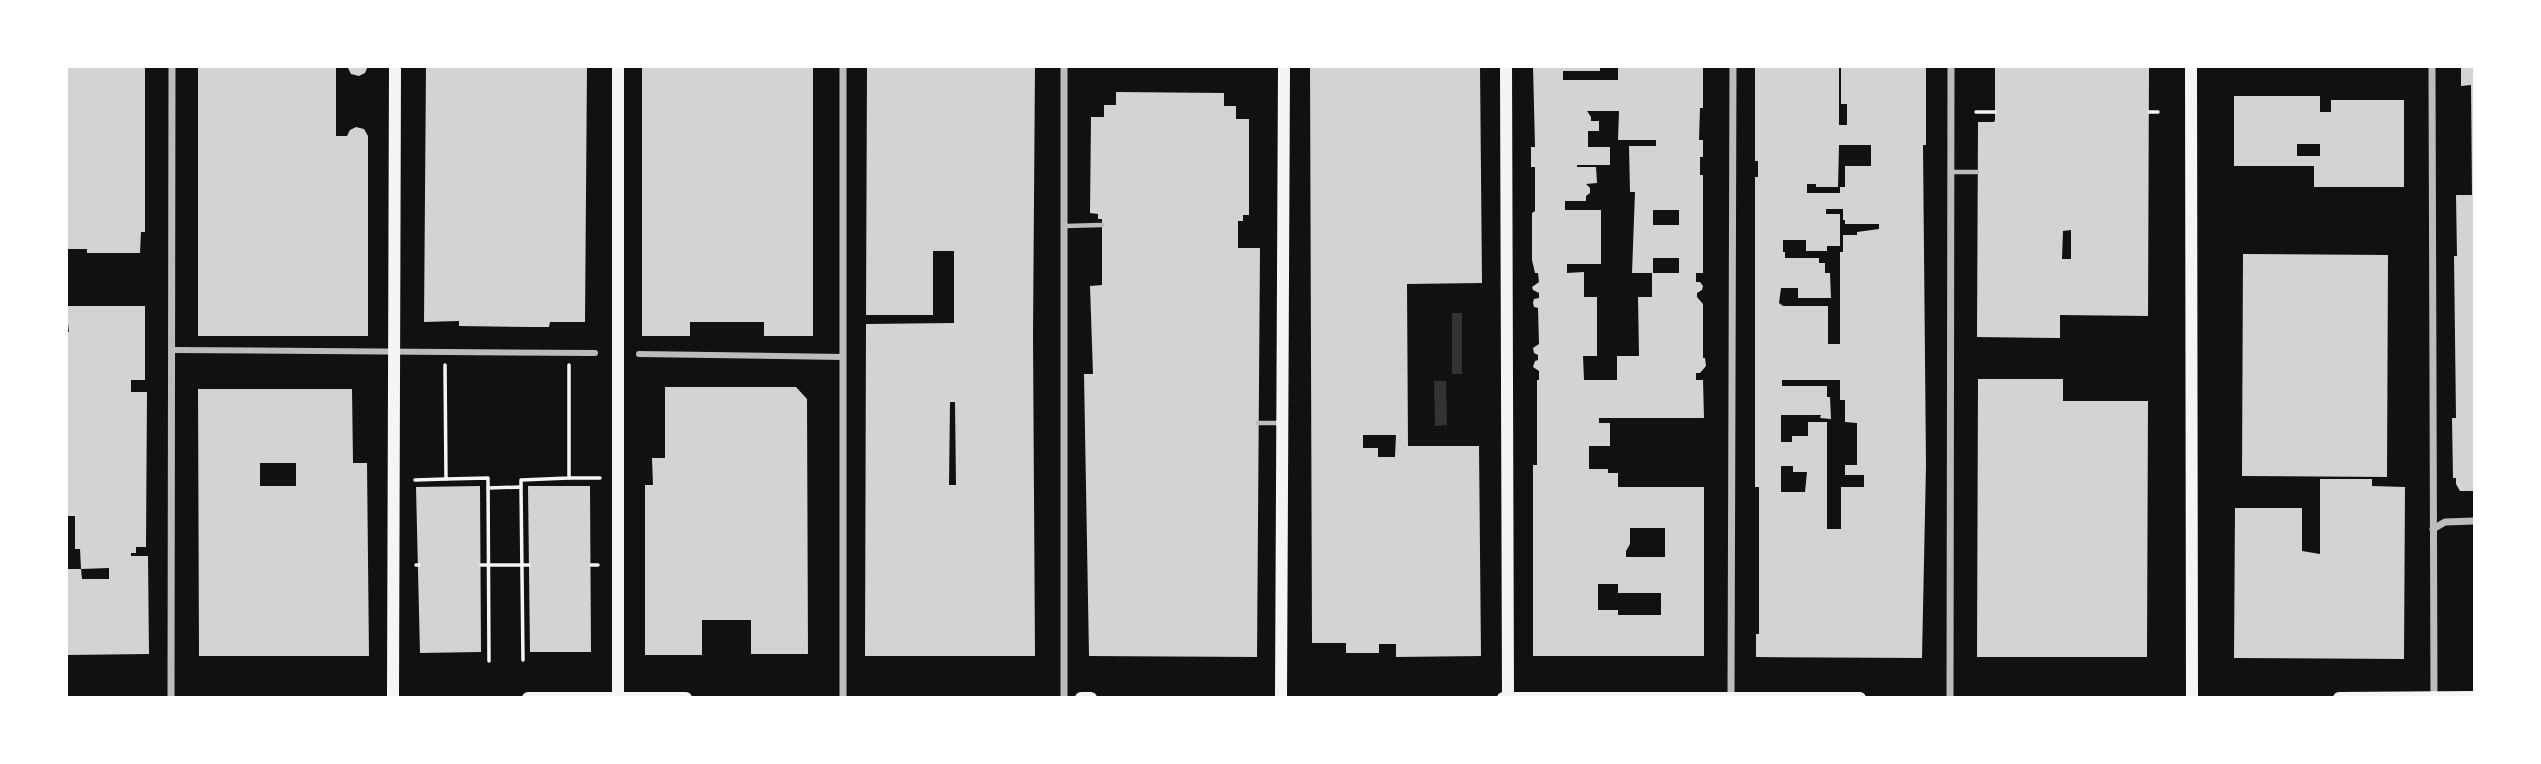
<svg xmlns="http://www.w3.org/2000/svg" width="2541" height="764" font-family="'DejaVu Sans',sans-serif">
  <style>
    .water { fill: #333 }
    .building { fill: #d3d3d3; fill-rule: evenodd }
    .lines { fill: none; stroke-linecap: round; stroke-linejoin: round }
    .path { stroke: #f5f5f5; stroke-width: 3.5 }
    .service { stroke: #bcbcbc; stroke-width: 4.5 }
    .pedestrian { stroke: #bcbcbc; stroke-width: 6 }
    .minor { stroke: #bcbcbc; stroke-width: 7 }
    .secondary { stroke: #f5f5f5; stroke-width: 12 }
    .primary { stroke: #f5f5f5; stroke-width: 12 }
  </style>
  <rect width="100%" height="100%" fill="#111"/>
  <g class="water">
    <rect x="1452" y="313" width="10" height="61"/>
    <polygon points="1434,381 1446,381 1447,425 1435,426"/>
  </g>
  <g class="building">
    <polygon points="68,66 145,66 145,232 141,232 140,253 87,253 87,249 66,249"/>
    <polygon points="198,66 336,66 336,136 347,136 350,130 356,127 364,129 368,136 368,336 198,336"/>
    <polygon points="347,66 368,66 365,73 359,76 351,74"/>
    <polygon points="426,66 587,66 585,322 550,322 549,327 531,327 459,326 459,321 424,322"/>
    <polygon points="642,66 813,66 813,336 764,336 764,322 690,322 690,336 642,336"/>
    <path d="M867,66H1035L1033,335L1035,656H865L866,324L954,323V251H933V315H866ZM950,402H955L956,485H949Z"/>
    <path d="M1310,66H1480L1482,283L1407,284L1408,446H1479L1481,656L1396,657V644H1379V653H1346V643H1312ZM1363,435H1396L1395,457H1378V448H1363Z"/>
    <path d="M1533,66H1600V71H1563V80H1618V66H1703V108H1700L1699,140H1703V157H1700V175H1703V273H1696V282H1700L1703,286L1702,290L1697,293V297L1703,304V358H1705L1706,366L1700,373H1696V380H1703L1704,418H1599V423H1610V446H1589V469H1608V473H1618V487H1704V656H1533V465H1537V380H1539V371L1533,367L1535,361L1538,360V355L1534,353L1533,348L1539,344L1538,308L1534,307L1533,303L1534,299L1539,298V293L1533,290L1532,287L1539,282L1538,273H1535L1532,260V213L1535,211V167H1531V147H1535ZM1587,111H1619L1618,140H1656V146H1629L1630,192H1635L1632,273H1653V258H1679V273H1652V297H1638L1639,356H1617V380H1584L1583,356H1597V297H1584V272L1567,273V264H1601V210H1565V201H1586V196L1590,193V188L1586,184L1597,183L1596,167H1577V165H1610V147H1588V131H1599V121H1591V117ZM1653,210H1679V225H1653ZM1630,528H1665V557H1626V551L1630,544ZM1598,584H1618V593H1661V615H1618V610H1598Z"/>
    <path d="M1755,66H1839V125H1847V104H1841V66H1926V145H1923L1926,465L1922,658L1756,657V634H1759V487H1755V177H1758V161H1755ZM1839,145H1871V166H1845V187H1840V193H1807V184H1816V187H1838ZM1826,209H1843V220H1845V224H1879V229L1857,232V235H1843V252H1840V344H1828V306H1783L1779,303L1781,288H1798V298H1831L1830,273H1825V263H1819V258H1785V252H1783V240H1806V251H1827V246H1840V214H1826ZM1782,380H1840V400H1845V422L1857,423V465H1845V475H1864V487H1841V529H1827V422H1808V436H1792V442H1781V415H1821L1820,418L1831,419L1830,397H1827V386H1782ZM1781,466H1793V472H1807L1805,492H1781Z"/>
    <path d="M1995,66H2149L2148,316L2060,315V338L1977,337L1978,122H1994L1995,120ZM2071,230V259H2062L2063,231Z"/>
    <polygon points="2461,66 2474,66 2474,491 2460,491 2456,484 2456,478 2453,478 2452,418 2456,418 2454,256 2457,256 2456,195 2472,195 2471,85 2461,86"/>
    <polygon points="1116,92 1224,93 1224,106 1236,106 1236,119 1249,119 1249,215 1243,215 1243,221 1238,221 1238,248 1260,248 1257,657 1089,656 1084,374 1093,374 1090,286 1102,285 1102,219 1098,219 1098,214 1090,213 1091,117 1104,117 1104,105 1116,105"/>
    <path d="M2234,96H2320V112H2331V100H2404V187H2314V166H2234ZM2297,144H2320V156H2297Z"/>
    <polygon points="2243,254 2388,255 2387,477 2242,476"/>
    <path d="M66,306H145V380H131V392H147L146,547H136V553H131V556H148L149,654L66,655V569H81L80,549H75V516H66V332H69ZM109,568V579H82L81,569Z"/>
    <polygon points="1978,379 2063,379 2063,401 2148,401 2147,657 1977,657"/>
    <polygon points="665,387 796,387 807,399 808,654 751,654 751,620 702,620 702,655 645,655 645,485 653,485 652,458 665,458"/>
    <path d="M198,389H352L353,463H367L369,656H199ZM260,463H296V486H260Z"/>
    <polygon points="2320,479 2372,479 2372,486 2405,487 2404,659 2234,658 2235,508 2302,508 2302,551 2320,554"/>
    <polygon points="480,486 481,652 420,653 416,487"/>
    <polygon points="528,486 590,486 591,652 530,652"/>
  </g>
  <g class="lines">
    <g class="path">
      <polyline points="1976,112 1995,112"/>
      <polyline points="2149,112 2158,112"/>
      <polyline points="445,365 446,479 488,478 489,661"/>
      <polyline points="569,478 600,478"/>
      <polyline points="415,480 446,479"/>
      <polyline points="521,487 521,480 569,478 569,365"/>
      <polyline points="488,488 521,487 523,660"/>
      <polyline points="416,565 419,565"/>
      <polyline points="481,565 529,565"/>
      <polyline points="591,565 598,565"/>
    </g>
    <g class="service">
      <polyline points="1951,172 1977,172"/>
      <polyline points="1065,226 1102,225"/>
      <polyline points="1258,423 1282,423"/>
    </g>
    <g class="pedestrian">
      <polyline points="172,350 595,353"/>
      <polyline points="639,354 843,357"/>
    </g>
    <g class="minor">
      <polyline points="843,66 843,698"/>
      <polyline points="1064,66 1064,698"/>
      <polyline points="2432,66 2434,698"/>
      <polyline points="2433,529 2445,522 2474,521"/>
      <polyline points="171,698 172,66"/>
      <polyline points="1731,698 1733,66"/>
      <polyline points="1950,698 1951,66"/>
    </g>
    <g class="secondary">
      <polyline points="1506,66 1508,698"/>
      <polyline points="393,698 395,66"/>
      <polyline points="528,698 686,698"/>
      <polyline points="618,698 618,66"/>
      <polyline points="1081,698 1091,698"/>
      <polyline points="1281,698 1284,66"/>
      <polyline points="1503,698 1860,698"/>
      <polyline points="2339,698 2474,697"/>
    </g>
    <polyline class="primary" points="2191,66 2192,698"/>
  </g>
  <rect width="2541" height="764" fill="none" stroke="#ffffff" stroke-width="136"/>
</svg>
